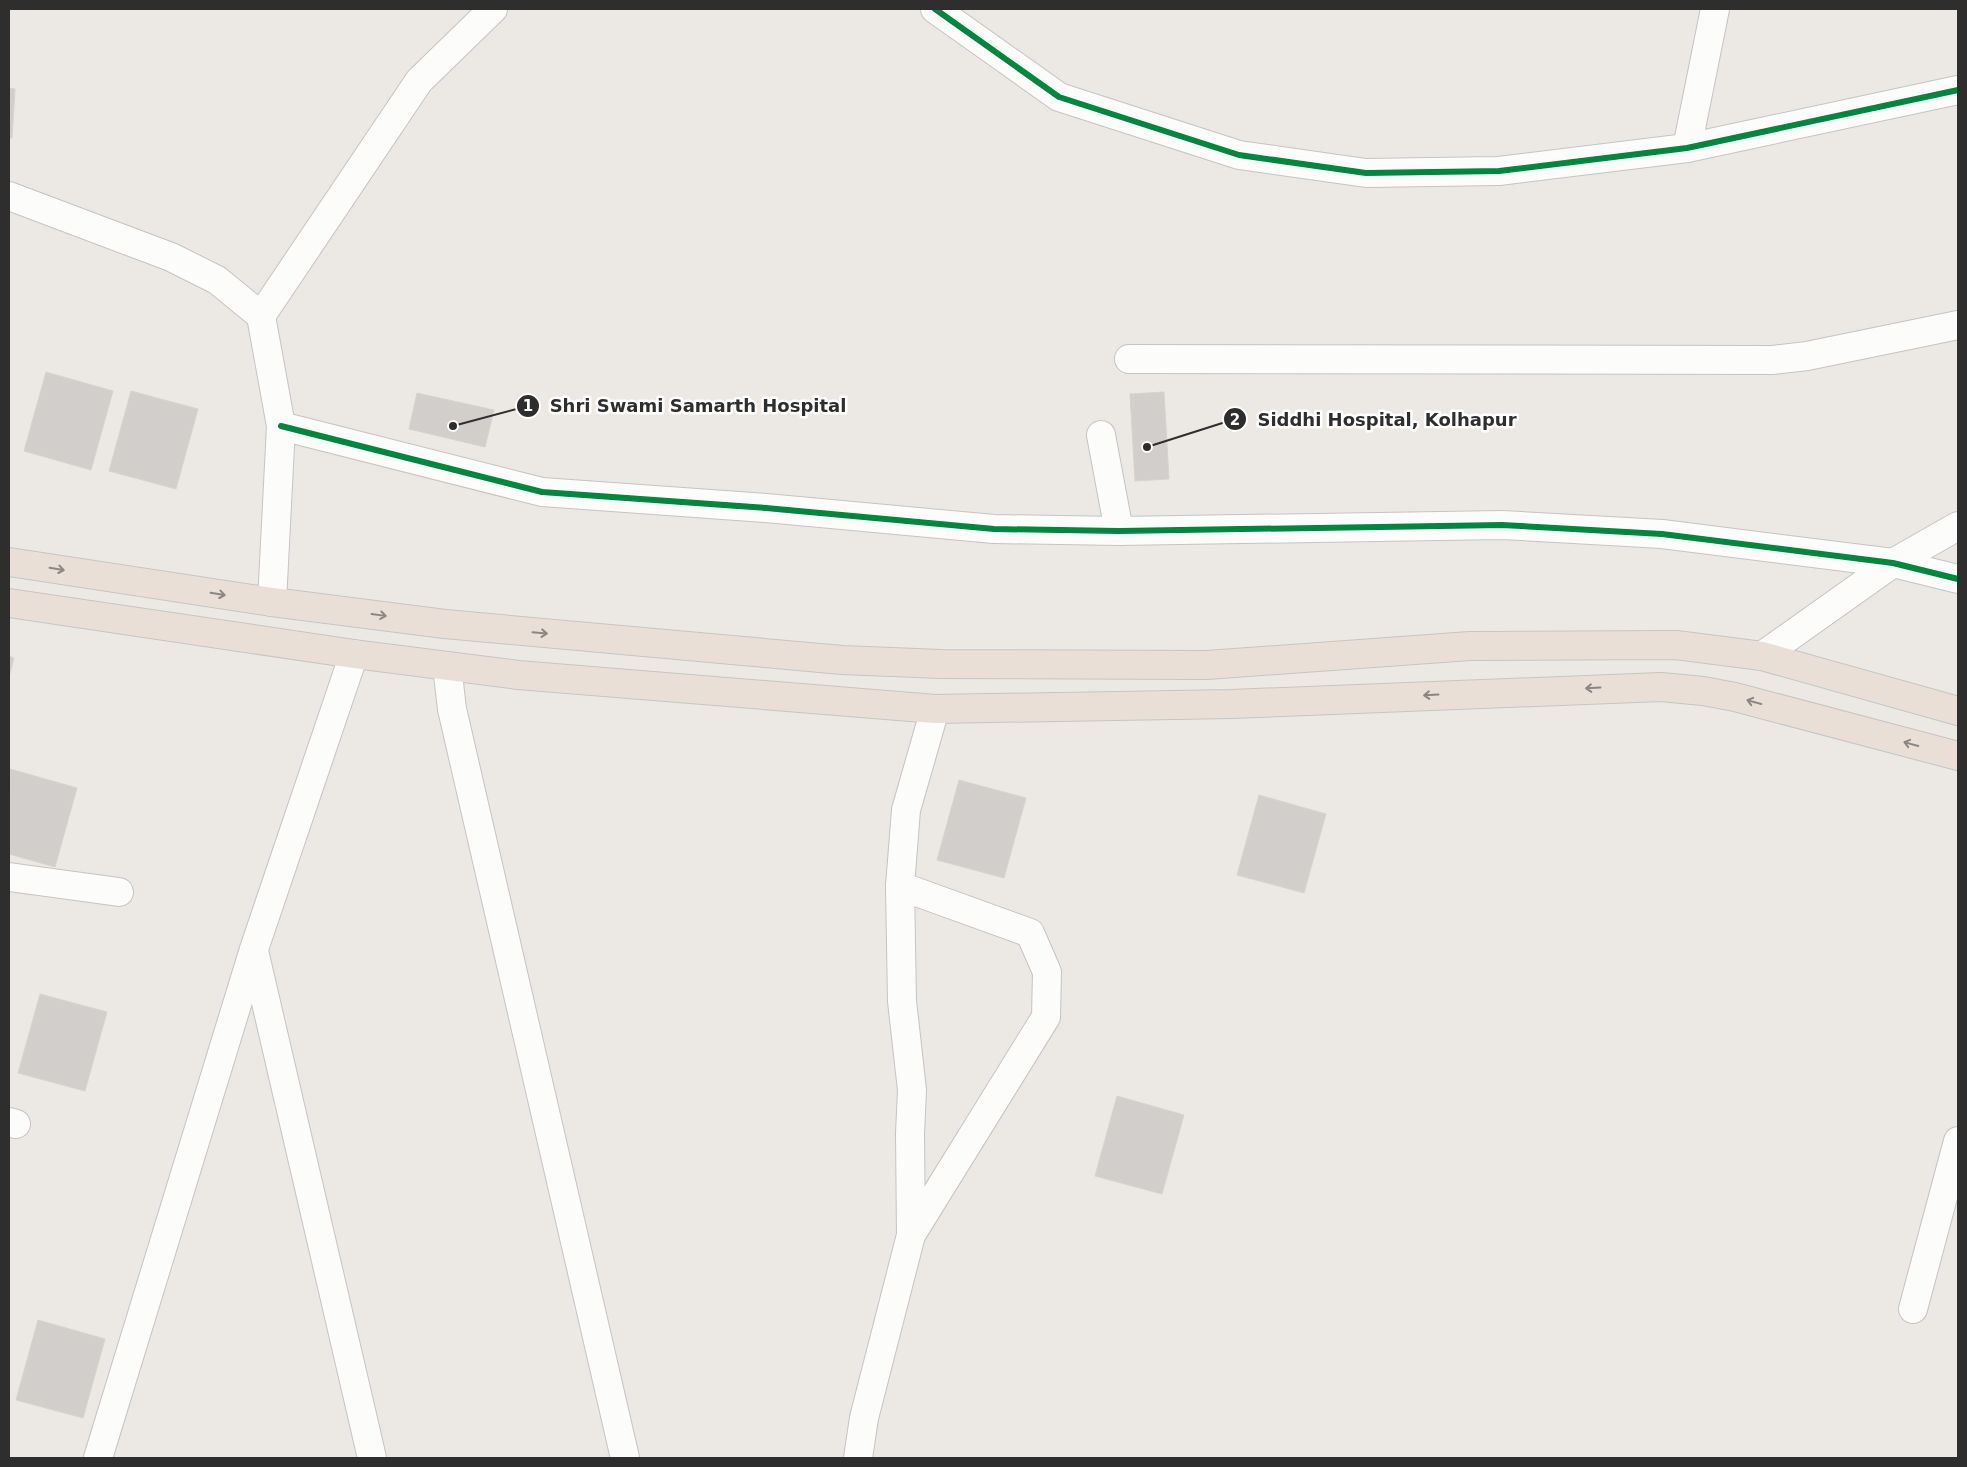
<svg xmlns="http://www.w3.org/2000/svg" width="1967" height="1467" font-family="'DejaVu Sans',sans-serif">
  <style>
    .building { fill: #d1cecb; stroke: #d7d4d0 }
    .lines { fill: none; stroke-linecap: round; stroke-linejoin: round }
    .street-casing { stroke: #c5c4c5; stroke-width: 30 }
    .highway-casing { stroke: #c6c5c4; stroke-width: 30 }
    .street { stroke: #fcfcfb; stroke-width: 28 }
    .highway { stroke: #eadfd6; stroke-width: 28 }
    .cycleway-casing { stroke: #fff; stroke-width: 9 }
    .cycleway { stroke: #00873e; stroke-width: 6 }
    .oneway { stroke: #8c8682 }
    .leader { fill: none; stroke: #2e2e2e; stroke-width: 2 }
    .callout-dot { fill: #2e2e2e; stroke: #fff; stroke-width: 2 }
    .mark-label { font-size: 15px; text-anchor: middle; font-weight: bold; fill: #fff }
    .callout-label { font-size: 18px; text-anchor: middle; font-weight: bold; fill: #2e2e2e; stroke: #fff; stroke-width: 5; stroke-linejoin: round; paint-order: stroke }
  </style>
  <rect width="100%" height="100%" fill="#ece8e4"/>
  <g class="building">
    <polygon points="9,88 15,89 12,138 9,138"/>
    <polygon points="46,372 113,391 91,470 24,451"/>
    <polygon points="131,391 198,409 176,489 109,471"/>
    <polygon points="1164,392 1169,479 1135,481 1130,394"/>
    <polygon points="417,393 494,410 485,447 409,429"/>
    <polygon points="9,656 14,658 9,677"/>
    <polygon points="10,769 77,788 55,867 9,854"/>
    <polygon points="959,780 1026,798 1004,878 937,860"/>
    <polygon points="1259,795 1326,814 1304,893 1237,875"/>
    <polygon points="40,994 107,1012 85,1091 18,1073"/>
    <polygon points="1117,1096 1184,1115 1162,1194 1095,1176"/>
    <polygon points="38,1320 105,1339 83,1418 16,1400"/>
  </g>
  <g class="lines">
    <defs>
      <g id="street">
        <polyline points="935,9 1059,97 1239,155 1366,173 1499,171 1687,148 1958,90"/>
        <polyline points="1687,148 1715,9"/>
        <polyline points="9,196 171,257 217,280 261,316 281,426 272,602"/>
        <polyline points="261,316 419,81 493,9"/>
        <polyline points="1129,359 1772,360 1807,356 1958,325"/>
        <polyline points="281,426 542,492 766,508 994,529 1119,531 1502,525 1662,534 1893,563 1958,579"/>
        <polyline points="1101,435 1119,531"/>
        <polyline points="1762,656 1893,563 1958,526"/>
        <polyline points="447,666 452,709 625,1458"/>
        <polyline points="9,877 119,892"/>
        <polyline points="900,886 1030,933 1047,972 1046,1017 911,1235"/>
        <polyline points="254,951 372,1458"/>
        <polyline points="9,1122 16,1124"/>
        <polyline points="1913,1309 1958,1141"/>
        <polyline points="98,1458 254,949 354,654"/>
        <polyline points="858,1458 864,1418 911,1235 910,1134 912,1090 902,1001 900,886 906,810 935,709"/>
      </g>
      <g id="highway">
        <polyline points="9,562 272,602 445,624 842,660 941,664 1207,665 1470,646 1676,645 1762,656 1958,711"/>
        <polyline points="9,603 354,654 518,675 935,709 1231,704 1661,687 1703,691 1735,697 1958,756"/>
      </g>
    </defs>
    <use href="#street" class="street-casing"/>
    <use href="#highway" class="highway-casing"/>
    <use href="#street" class="street"/>
    <use href="#highway" class="highway"/>
    <defs>
      <g id="cycleway">
        <polyline points="935,9 1059,97 1239,155 1366,173 1499,171 1687,148 1958,90"/>
        <polyline points="281,426 542,492 766,508 994,529 1119,531 1502,525 1662,534 1893,563 1958,579"/>
      </g>
    </defs>
    <use href="#cycleway" class="cycleway-casing"/>
    <use href="#cycleway" class="cycleway"/>
  </g>
  <defs><path id="oneway-shaft" d="M-6 0H5M1.5-3L5.5 0L1.5 3" fill="none" stroke-width="1.6" stroke-linecap="round" stroke-linejoin="round" transform="scale(1.25)"/></defs>
  <g class="oneway">
    <use href="#oneway-shaft" transform="translate(57 569) rotate(9)"/>
    <use href="#oneway-shaft" transform="translate(218 594) rotate(9)"/>
    <use href="#oneway-shaft" transform="translate(379 615) rotate(8)"/>
    <use href="#oneway-shaft" transform="translate(540 633) rotate(5)"/>
    <use href="#oneway-shaft" transform="translate(1593 688) rotate(177)"/>
    <use href="#oneway-shaft" transform="translate(1431 695) rotate(177)"/>
    <use href="#oneway-shaft" transform="translate(1754 702) rotate(-165)"/>
    <use href="#oneway-shaft" transform="translate(1911 744) rotate(-165)"/>
  </g>
  <path class="leader" d="M453 426L528 406M1147 447L1235 419"/>
  <g class="callout-dot">
    <circle cx="453" cy="426" r="5"/>
    <circle cx="1147" cy="447" r="5"/>
    <circle cx="528" cy="406" r="12"/>
    <circle cx="1235" cy="419" r="12"/>
  </g>
  <g class="mark-label">
    <text x="528" y="411">1</text>
    <text x="1235" y="425">2</text>
  </g>
  <g class="callout-label">
    <text x="698" y="412">Shri Swami Samarth Hospital</text>
    <text x="1387" y="426">Siddhi Hospital, Kolhapur</text>
  </g>
  <rect width="1967" height="1467" fill="none" stroke="#2e2e2e" stroke-width="20"/>
</svg>
